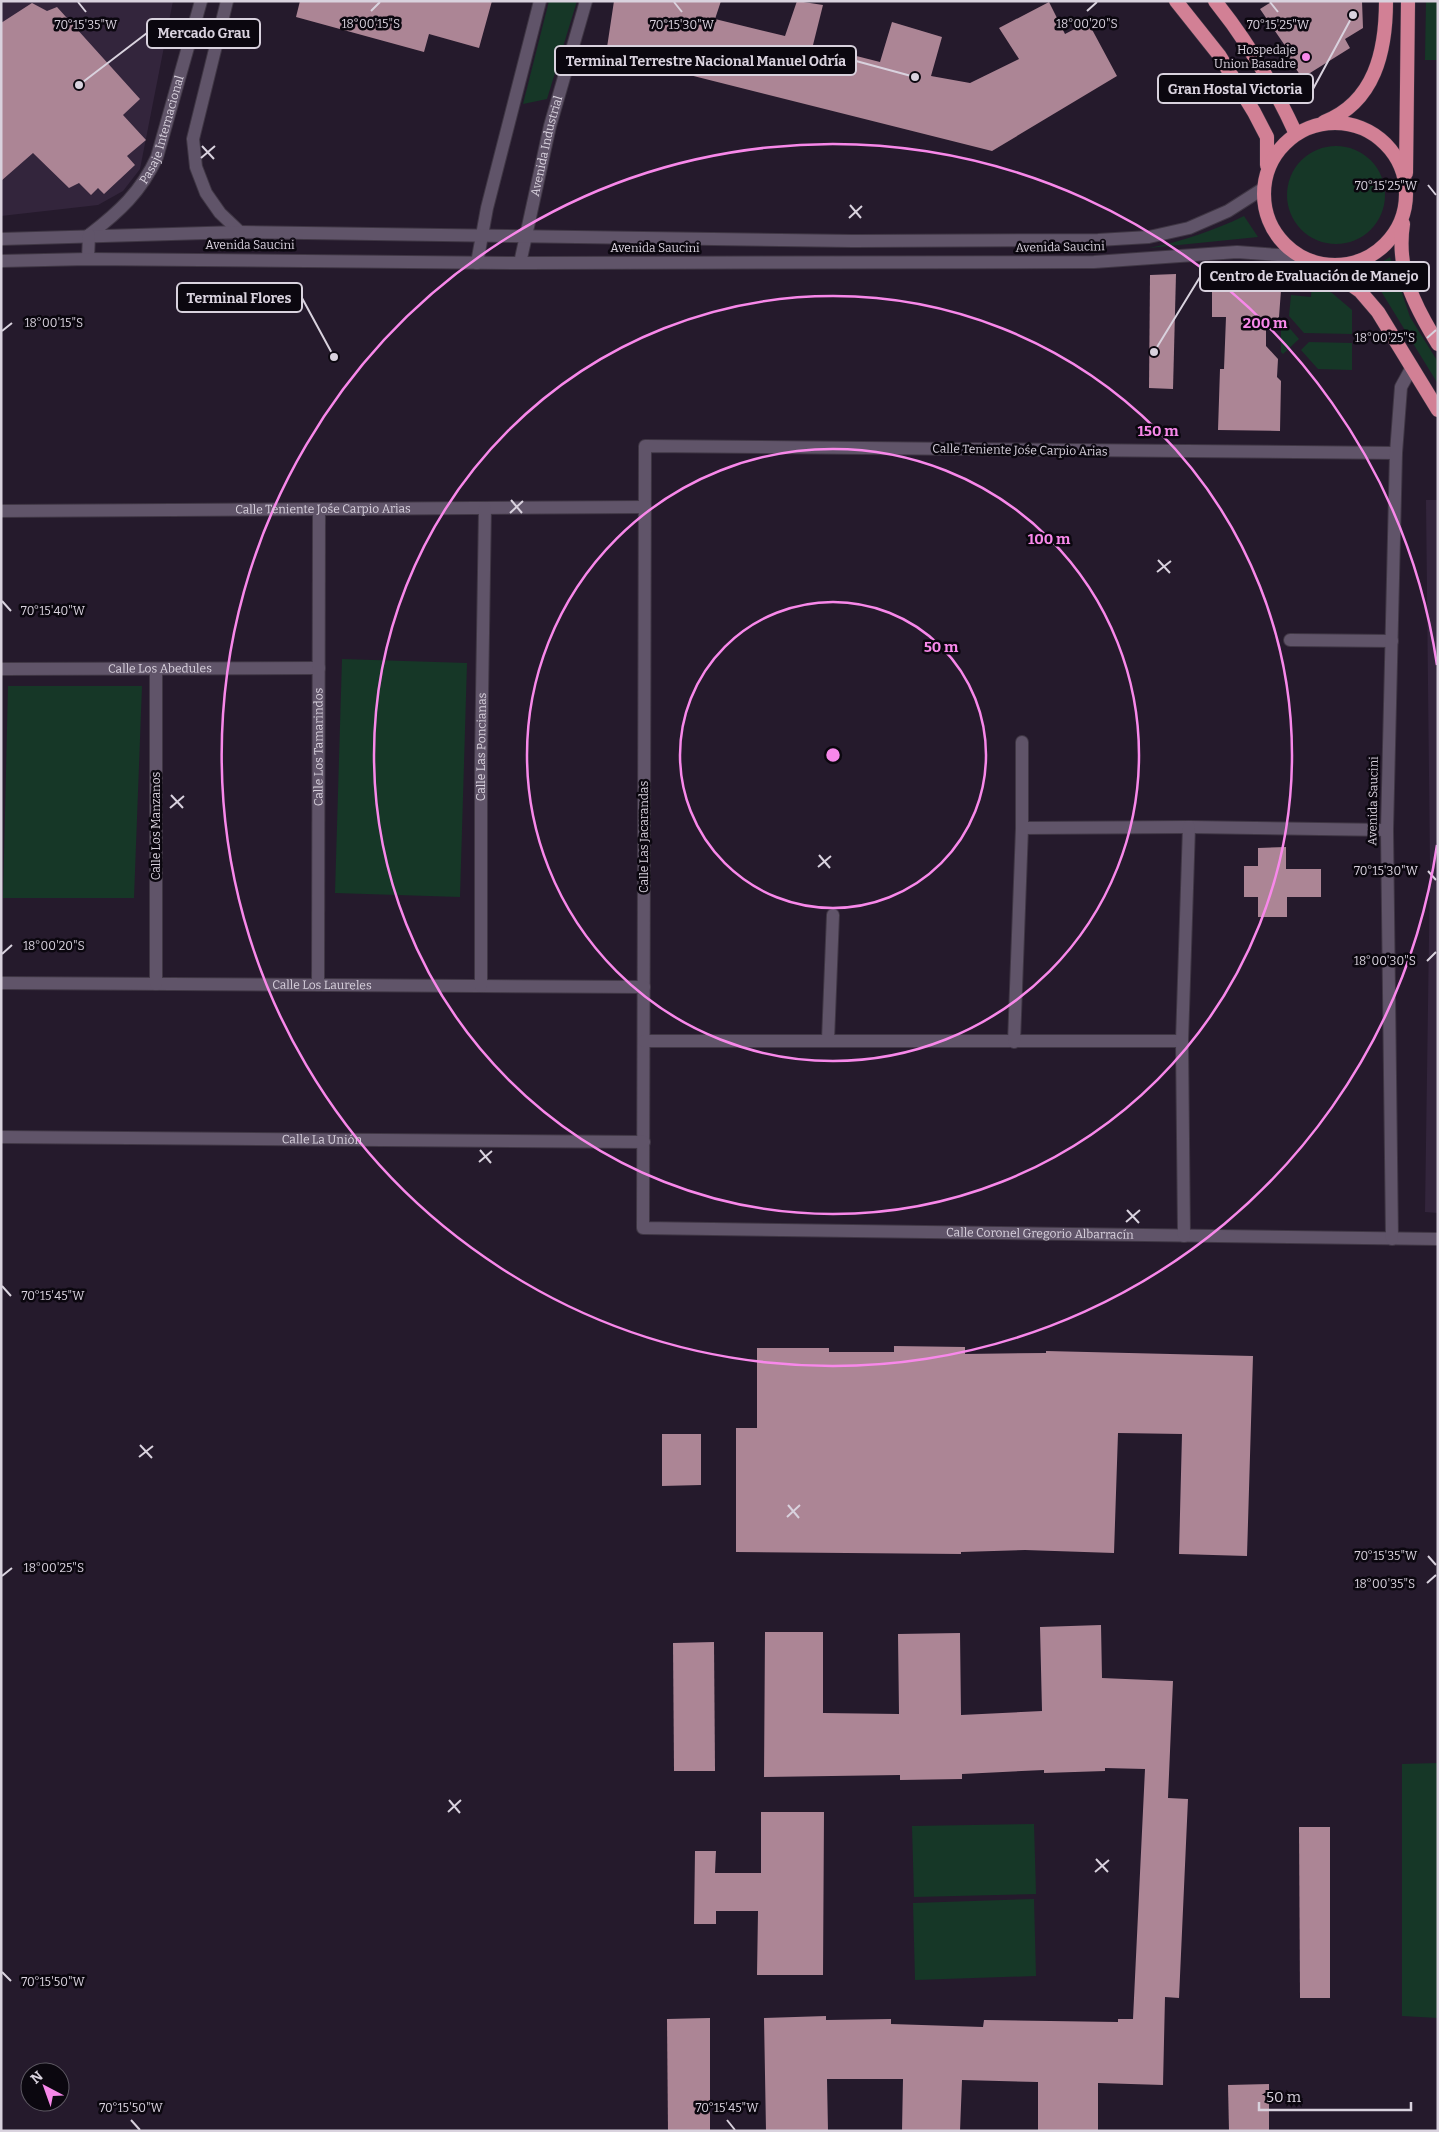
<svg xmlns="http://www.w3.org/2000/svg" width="1439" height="2132" font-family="Bitter,serif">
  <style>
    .built { fill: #33253c }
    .green { fill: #163727 }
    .building { fill: #ac8595 }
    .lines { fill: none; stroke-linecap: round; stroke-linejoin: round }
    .minor-casing { stroke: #3f3644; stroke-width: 14 }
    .secondary-casing { stroke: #3f3644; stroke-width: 14 }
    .trunk-casing { stroke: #3f3644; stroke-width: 15 }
    .minor { stroke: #605469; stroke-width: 12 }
    .secondary { stroke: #605469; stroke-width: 12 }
    .trunk { stroke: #d28095; stroke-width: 14 }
    .ticks { fill: none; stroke: #d9d2de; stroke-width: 2 }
    .ring { fill: none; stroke: #f888ea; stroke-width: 2.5 }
    .poi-dot { fill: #f888ea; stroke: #0b070f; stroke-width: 2 }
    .labels { text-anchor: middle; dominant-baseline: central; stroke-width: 5; stroke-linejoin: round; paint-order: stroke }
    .poi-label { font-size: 12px; fill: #d9d2de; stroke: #0b070f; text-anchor: end }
    .street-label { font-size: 12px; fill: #d9d2de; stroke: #0b070f }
    .ticks-label { font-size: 12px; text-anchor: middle; fill: #d9d2de; stroke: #0b070f; stroke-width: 5; stroke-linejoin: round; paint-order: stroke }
    .centre { fill: #f888ea; stroke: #0b070f; stroke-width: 2.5 }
    .ring-label { font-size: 15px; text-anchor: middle; font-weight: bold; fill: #f888ea; stroke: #0b070f; stroke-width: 5; stroke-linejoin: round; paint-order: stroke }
    .leader { fill: none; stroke: #d9d2de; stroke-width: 2 }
    .callout-dot { fill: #d9d2de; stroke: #0b070f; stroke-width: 2 }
    .callout { fill: #0b070f; stroke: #d9d2de; stroke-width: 2 }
    .callout-label { font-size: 14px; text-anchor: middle; font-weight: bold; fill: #d9d2de }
  </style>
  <rect width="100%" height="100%" fill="#251a2c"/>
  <g class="built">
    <polygon points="1,1 173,1 140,169 123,191 98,205 1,216"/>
    <polygon points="1426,500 1438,500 1438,1213 1425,1212 1430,868"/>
  </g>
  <g class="green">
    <polygon points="549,1 577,1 547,99 523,104"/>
    <polygon points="1426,1 1438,1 1438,60 1425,60"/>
    <circle cx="1336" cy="195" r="49"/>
    <path d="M1244,216L1258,237L1149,248C1183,241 1213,231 1244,216Z"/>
    <polygon points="1390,257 1410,317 1438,362 1438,384 1376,283 1364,273"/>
    <polygon points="1312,283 1332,293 1352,310 1352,334 1304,333 1289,316 1291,295 1311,297"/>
    <polygon points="1285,323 1299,339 1283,354 1281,352 1281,326"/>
    <polygon points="1309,342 1352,343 1352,370 1318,369 1301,350"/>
    <polygon points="342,659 467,663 460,897 335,893"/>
    <polygon points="8,686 142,686 134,898 3,898"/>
    <polygon points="1438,1763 1438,2018 1402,2016 1402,1764"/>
    <polygon points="1034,1824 1036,1894 914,1897 912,1826"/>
    <polygon points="1034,1899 1036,1976 915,1980 913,1903"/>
  </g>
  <g class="building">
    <polygon points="300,1 492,1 479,48 429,34 424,52 296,17"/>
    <polygon points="614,1 721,1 715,19 785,36 797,1 823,5 813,45 880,62 892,22 942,37 931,76 970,83 1019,59 999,28 1049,2 1065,34 1088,22 1117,76 992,151 606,54"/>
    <polygon points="1273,1 1362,1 1363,28 1345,39 1350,48 1302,78 1285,52 1288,50 1260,9"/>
    <polygon points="32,3 47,11 57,7 140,99 123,115 146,140 127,156 135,165 104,194 98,188 91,195 79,183 69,188 33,153 1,181 1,23"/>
    <polygon points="1176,274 1173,389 1149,388 1150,275"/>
    <polygon points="1212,274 1282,277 1279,317 1266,330 1266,346 1278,359 1277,377 1281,381 1280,431 1218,430 1220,369 1224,369 1226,317 1212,317"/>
    <polygon points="1286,847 1286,869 1321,869 1321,897 1287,897 1287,917 1258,917 1258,897 1244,897 1244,866 1258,866 1258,848"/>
    <polygon points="894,1346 965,1347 965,1354 1046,1353 1046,1351 1253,1356 1247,1556 1179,1554 1182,1434 1118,1433 1114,1553 1025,1550 961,1552 961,1554 736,1552 736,1428 757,1428 757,1348 829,1348 829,1352 894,1352"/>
    <polygon points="662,1434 701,1434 701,1485 662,1486"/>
    <polygon points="1101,1625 1102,1678 1173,1681 1168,1798 1188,1799 1179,1998 1165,1997 1163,2085 1098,2083 1098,2131 1038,2131 1038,2082 962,2080 960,2131 902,2131 903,2079 827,2079 828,2131 766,2131 764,2018 826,2016 826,2020 891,2019 891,2024 983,2027 984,2020 1118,2022 1118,2019 1133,2019 1145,1769 1105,1768 1105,1771 1044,1773 1044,1770 962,1774 962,1779 900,1780 900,1775 764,1777 765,1632 823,1632 823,1713 899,1714 898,1634 960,1633 961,1715 1042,1711 1040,1627"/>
    <polygon points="714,1642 715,1771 674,1771 673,1643"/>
    <polygon points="761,1812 824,1812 823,1975 757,1975 758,1911 716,1911 716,1924 694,1924 695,1851 716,1851 715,1873 761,1873"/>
    <polygon points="1299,1827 1330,1827 1330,1998 1300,1998"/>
    <polygon points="710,2018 710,2131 668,2131 667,2019"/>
    <polygon points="1269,2084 1269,2131 1229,2131 1228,2085"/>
  </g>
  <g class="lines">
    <defs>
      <g id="minor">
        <polyline points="477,263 487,208 540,1"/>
        <path id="s1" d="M520,263L550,126L586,1"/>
        <path id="s2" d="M1396,453L645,446L643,1228L1438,1239"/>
        <path id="s3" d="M1,511L645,507"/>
        <polyline points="1290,640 1392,641"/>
        <path id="s4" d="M1,669L319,668"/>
        <polyline points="1022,828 1189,827 1387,830"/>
        <path id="s5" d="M1,983L644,987"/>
        <polyline points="156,984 156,669"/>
        <path id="s6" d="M318,985L319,510"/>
        <path id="s7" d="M481,986V759L485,508"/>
        <polyline points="828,1040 833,915"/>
        <polyline points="644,1041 1182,1041"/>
        <polyline points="1014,1042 1022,828 1022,742"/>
        <path id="s8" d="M1,1137L644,1142"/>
        <polyline points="1184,1236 1182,1041 1189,827"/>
        <polyline points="1392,1239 1387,830 1396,453 1401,387 1412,367"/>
      </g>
      <g id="secondary">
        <polyline points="227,1 193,139 196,167 206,193 220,213 240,232"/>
        <path id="s9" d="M89,235C119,212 141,192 157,157L201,1"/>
        <polyline points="1,239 240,232 853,241 1098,240 1149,237 1189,228 1228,211 1264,188"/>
        <polyline points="88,259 89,235"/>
        <polyline points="1,261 88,259 520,263 1094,262 1237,252 1278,255 1308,260"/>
      </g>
      <g id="trunk">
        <polyline points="1176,1 1219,55 1254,112 1267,137 1267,165"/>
        <path d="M1215,1C1248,42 1274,86 1296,134"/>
        <path d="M1324,122C1375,102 1386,51 1386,1"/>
        <circle cx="1335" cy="194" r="71"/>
        <polyline points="1406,173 1408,1"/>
        <path d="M1403,224C1396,270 1414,305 1438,344"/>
        <polyline points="1323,265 1360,291 1378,312 1438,410"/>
      </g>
    </defs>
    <use href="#minor" class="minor-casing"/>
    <use href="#secondary" class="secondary-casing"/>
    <use href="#trunk" class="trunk-casing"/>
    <use href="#minor" class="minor"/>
    <use href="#secondary" class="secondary"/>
    <use href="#trunk" class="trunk"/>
  </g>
  <path class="ticks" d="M78,2L86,12M674,2L682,12M1270,2L1278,12M371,11L380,2M1087,11L1097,2M202,146L214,159M201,158L215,146M1428,185L1436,195M850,205L861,218M849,218L862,206M2,331L12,323M1427,338L1436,330M511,500L522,513M510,513L523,501M1158,560L1170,573M1157,572L1171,561M2,601L11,611M171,795L183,808M170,808L184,796M819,855L830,868M818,867L831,856M1428,871L1436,880M2,954L12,945M1427,961L1436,952M480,1150L491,1163M479,1162L492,1151M1127,1210L1139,1223M1126,1222L1140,1210M2,1286L11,1296M140,1445L152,1458M139,1457L153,1446M788,1505L799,1518M787,1517L800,1505M1428,1556L1436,1565M2,1576L12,1568M1427,1583L1436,1575M449,1800L460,1813M448,1812L461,1800M1096,1859L1108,1872M1095,1872L1109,1860M2,1972L11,1981M131,2120L140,2130M727,2120L735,2130"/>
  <g class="ring">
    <circle cx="833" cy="755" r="153"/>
    <circle cx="833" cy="755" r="306"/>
    <circle cx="833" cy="755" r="459"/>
    <path d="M1437 845A611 611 0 1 1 1437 665"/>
  </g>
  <circle class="poi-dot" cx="1306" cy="57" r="5"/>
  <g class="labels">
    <g class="poi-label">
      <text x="1296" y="50">Hospedaje<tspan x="1296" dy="14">Union Basadre</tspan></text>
    </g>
    <g class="street-label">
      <text stroke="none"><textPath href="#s9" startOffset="132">Pasaje Internacional</textPath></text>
      <text stroke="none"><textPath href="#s1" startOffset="120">Avenida Industrial</textPath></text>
      <text x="250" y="245">Avenida Saucini</text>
      <text transform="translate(1060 247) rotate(-1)">Avenida Saucini</text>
      <text x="655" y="248">Avenida Saucini</text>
      <text transform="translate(1020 450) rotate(1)">Calle Teniente Jośe Carpio Arias</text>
      <text stroke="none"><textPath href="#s3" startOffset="322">Calle Teniente Jośe Carpio Arias</textPath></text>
      <text stroke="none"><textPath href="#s4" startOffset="159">Calle Los Abedules</textPath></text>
      <text stroke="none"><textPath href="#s6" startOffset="238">Calle Los Tamarindos</textPath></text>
      <text stroke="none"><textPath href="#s7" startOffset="239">Calle Las Poncianas</textPath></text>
      <text transform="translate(1373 801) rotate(-89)">Avenida Saucini</text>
      <text transform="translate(156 826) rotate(-90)">Calle Los Manzanos</text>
      <text transform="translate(644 837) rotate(-90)">Calle Las Jacarandas</text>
      <text stroke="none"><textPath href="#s5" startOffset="321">Calle Los Laureles</textPath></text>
      <text stroke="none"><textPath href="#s8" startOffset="321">Calle La Unión</textPath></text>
      <text stroke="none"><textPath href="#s2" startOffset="1930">Calle Coronel Gregorio Albarracín</textPath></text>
    </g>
  </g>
  <g class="ticks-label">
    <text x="371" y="28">18°00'15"S</text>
    <text x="1087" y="28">18°00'20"S</text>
    <text x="1278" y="29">70°15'25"W</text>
    <text x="86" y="29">70°15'35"W</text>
    <text x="682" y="29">70°15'30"W</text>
    <text x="1386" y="190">70°15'25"W</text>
    <text x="54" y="327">18°00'15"S</text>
    <text x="1385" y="342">18°00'25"S</text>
    <text x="53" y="615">70°15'40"W</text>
    <text x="1386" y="875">70°15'30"W</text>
    <text x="54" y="950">18°00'20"S</text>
    <text x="1385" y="965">18°00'30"S</text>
    <text x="53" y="1300">70°15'45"W</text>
    <text x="1386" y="1560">70°15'35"W</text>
    <text x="54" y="1572">18°00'25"S</text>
    <text x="1385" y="1588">18°00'35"S</text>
    <text x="53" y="1986">70°15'50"W</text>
    <text x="131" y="2112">70°15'50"W</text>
    <text x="727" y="2112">70°15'45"W</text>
  </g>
  <circle cx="833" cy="755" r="8" class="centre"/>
  <g class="ring-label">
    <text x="1265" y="328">200 m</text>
    <text x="1158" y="436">150 m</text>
    <text x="1049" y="544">100 m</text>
    <text x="941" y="652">50 m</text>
  </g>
  <path class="leader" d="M79 85L147 33M915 77L856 61M1353 15L1313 89M1154 352L1200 277M334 357L302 298"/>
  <g class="callout-dot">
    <circle cx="79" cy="85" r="5"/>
    <circle cx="915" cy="77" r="5"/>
    <circle cx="1353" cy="15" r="5"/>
    <circle cx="1154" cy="352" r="5"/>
    <circle cx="334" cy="357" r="5"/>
  </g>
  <g class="callout">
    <rect x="147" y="19" width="113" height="29" rx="5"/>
    <rect x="555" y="46" width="301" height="29" rx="5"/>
    <rect x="1158" y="74" width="155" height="29" rx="5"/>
    <rect x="1200" y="262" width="229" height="29" rx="5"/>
    <rect x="177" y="283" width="125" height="29" rx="5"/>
  </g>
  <g class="callout-label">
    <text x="204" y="38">Mercado Grau</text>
    <text x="706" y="66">Terminal Terrestre Nacional Manuel Odría</text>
    <text x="1235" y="94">Gran Hostal Victoria</text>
    <text x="1314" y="281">Centro de Evaluación de Manejo</text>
    <text x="239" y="303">Terminal Flores</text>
  </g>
  <rect width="1439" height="2132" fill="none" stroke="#d9d2de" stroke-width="5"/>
  <g transform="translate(45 2087) rotate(319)"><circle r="24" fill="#0b070f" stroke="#5d5862"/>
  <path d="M0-4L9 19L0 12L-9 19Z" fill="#f888ea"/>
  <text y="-8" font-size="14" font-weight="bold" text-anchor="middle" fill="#d9d2de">N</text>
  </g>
  <path d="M1259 2102v8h152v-8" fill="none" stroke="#d9d2de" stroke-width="2.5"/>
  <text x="1266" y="2102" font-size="15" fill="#d9d2de" stroke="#0b070f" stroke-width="4" paint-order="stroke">50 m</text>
</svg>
